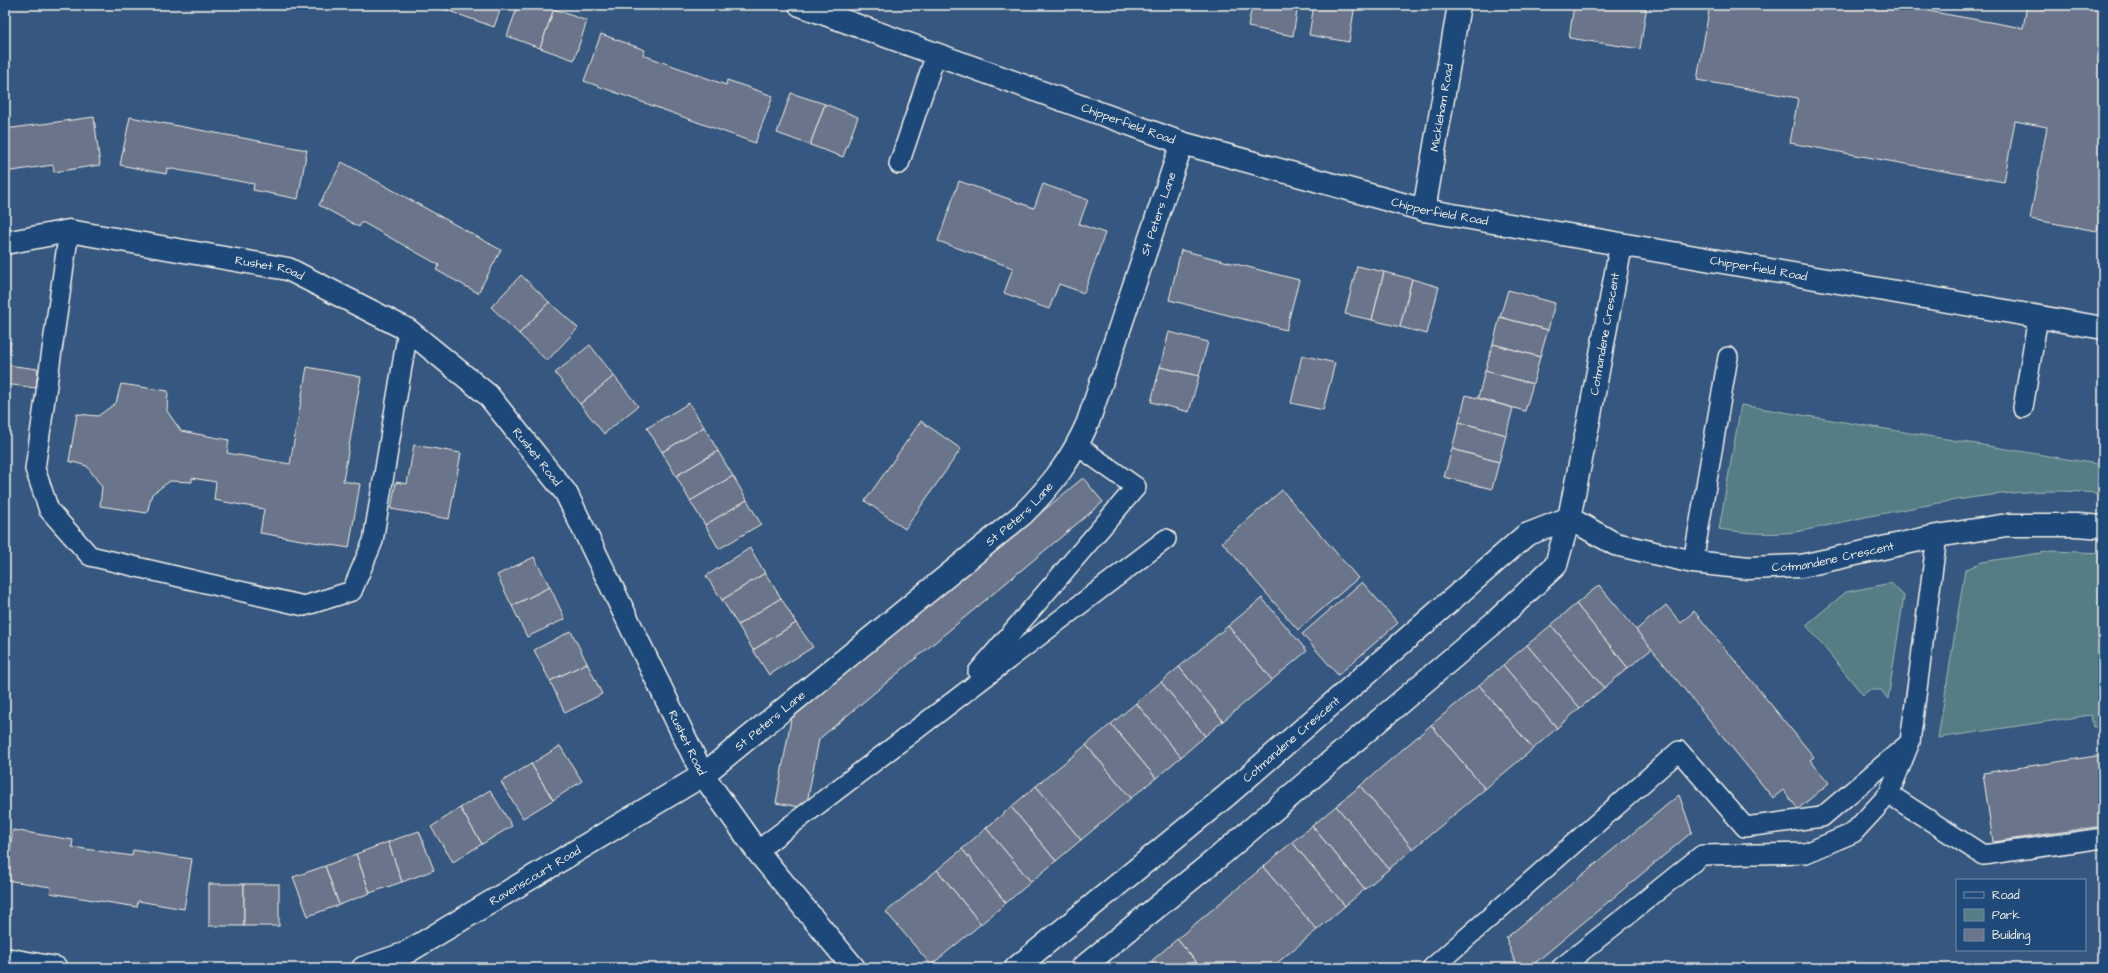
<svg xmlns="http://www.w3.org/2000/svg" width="2108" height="973" font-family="'Architects Daughter',sans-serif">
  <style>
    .green { fill: #547d84; stroke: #a4b7b6 }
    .building { fill: #6b748b; stroke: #f4f1e8 }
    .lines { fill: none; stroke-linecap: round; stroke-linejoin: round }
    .lane-casing { stroke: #f4f1e8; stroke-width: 22 }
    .street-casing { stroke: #f4f1e8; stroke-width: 25 }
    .secondary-casing { stroke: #f4f1e8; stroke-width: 25 }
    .lane { stroke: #1f4a7a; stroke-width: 19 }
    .street { stroke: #1f4a7a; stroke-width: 22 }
    .secondary { stroke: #1f4a7a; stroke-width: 22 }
    .labels { text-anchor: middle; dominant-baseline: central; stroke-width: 4; stroke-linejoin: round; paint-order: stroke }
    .street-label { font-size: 12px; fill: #f4f1e8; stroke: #1f4a7a }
  </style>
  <rect width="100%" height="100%" fill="#36577f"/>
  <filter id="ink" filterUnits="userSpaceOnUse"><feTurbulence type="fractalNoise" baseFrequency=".025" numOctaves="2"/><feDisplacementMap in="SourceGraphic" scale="8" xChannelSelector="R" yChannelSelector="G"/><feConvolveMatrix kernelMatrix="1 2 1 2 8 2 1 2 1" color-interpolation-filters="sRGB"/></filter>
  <g filter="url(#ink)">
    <g class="green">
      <path d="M1741,405L2103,465V494C2027,484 1949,501 1875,515C1848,520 1821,528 1795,532C1769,535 1745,533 1719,529Z"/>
      <polygon points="2053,551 2103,553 2103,726 2093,727 2091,715 1938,738 1965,570 1982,562"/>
      <polygon points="1891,583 1904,596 1888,699 1881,690 1869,690 1863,695 1806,625 1846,592"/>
    </g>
    <g class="building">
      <polygon points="432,5 454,5 452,12"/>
      <polygon points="454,5 502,5 494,27 452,12"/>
      <polygon points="518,5 543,5 554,9 540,48 507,36"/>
      <polygon points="1252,5 1298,5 1293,36 1248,27"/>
      <polygon points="1314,5 1355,5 1349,42 1309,35"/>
      <polygon points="1574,5 1647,5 1640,49 1569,38"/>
      <polygon points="1710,5 1894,5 2023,28 2027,5 2103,5 2103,198 2097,231 2030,219 2047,127 2015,121 2004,182 1790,143 1798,98 1697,80"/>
      <polygon points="554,9 587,21 574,60 540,48"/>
      <polygon points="601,34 645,50 643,55 726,85 727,80 773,96 755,143 584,81"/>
      <polygon points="791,93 825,104 810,145 777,133"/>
      <polygon points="825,104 858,117 843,157 810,145"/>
      <polygon points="94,117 100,165 54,172 53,165 5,172 5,129"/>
      <polygon points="130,117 307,150 298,199 253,190 254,184 167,168 166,174 120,165"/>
      <polygon points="342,162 501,250 478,293 436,270 439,265 362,222 359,227 319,205"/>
      <polygon points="959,181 1034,208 1043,184 1088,200 1079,224 1105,233 1084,293 1059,284 1049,309 1004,293 1013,268 938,241"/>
      <polygon points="1181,250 1299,280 1286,330 1169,300"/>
      <polygon points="1357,266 1384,272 1372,320 1345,314"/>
      <polygon points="1384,272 1412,279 1400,327 1372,320"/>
      <polygon points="521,275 549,302 519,334 491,307"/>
      <polygon points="1412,279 1439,287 1427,334 1400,327"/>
      <polygon points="1508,290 1555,303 1548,330 1500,317"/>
      <polygon points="549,302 578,328 547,361 519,334"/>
      <polygon points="1500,317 1548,330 1540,357 1493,344"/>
      <polygon points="1169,332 1208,342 1199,376 1160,367"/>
      <polygon points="5,341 11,342 7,365 38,369 36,388 5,384"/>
      <polygon points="1493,344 1540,357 1533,384 1485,371"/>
      <polygon points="590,345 614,376 580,404 555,373"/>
      <polygon points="1302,355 1335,363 1323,410 1291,403"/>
      <polygon points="307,367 361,377 343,481 360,484 349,548 260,533 264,509 214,500 216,482 192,478 192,482 170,481 152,494 147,513 100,506 102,487 87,466 69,461 77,414 98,416 116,403 121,384 168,391 167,411 181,431 229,440 227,453 290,464"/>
      <polygon points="1160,367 1199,376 1189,412 1151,402"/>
      <polygon points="1485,371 1533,384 1525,411 1478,398"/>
      <polygon points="614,376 638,406 604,434 580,404"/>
      <polygon points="1466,395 1513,408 1506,435 1459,422"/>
      <polygon points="689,403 704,427 662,452 647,428"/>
      <polygon points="921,421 961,449 905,529 865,501"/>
      <polygon points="1459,422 1506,435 1499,462 1452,449"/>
      <polygon points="704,427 718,451 676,476 662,452"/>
      <polygon points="414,445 461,453 449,519 391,509 396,482 407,484"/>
      <polygon points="1452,449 1499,462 1492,489 1444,477"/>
      <polygon points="718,451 733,476 690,501 676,476"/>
      <polygon points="733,476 747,500 705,525 690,501"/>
      <polygon points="1083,478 1103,502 819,739 806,808 776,803 791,719"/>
      <polygon points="1282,490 1358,578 1298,630 1222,542"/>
      <polygon points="747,500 761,524 719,549 705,525"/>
      <polygon points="750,548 765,573 722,600 706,576"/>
      <polygon points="534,557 550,587 512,606 497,575"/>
      <polygon points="765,573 781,598 738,625 722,600"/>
      <polygon points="1362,582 1398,623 1338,675 1302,634"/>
      <polygon points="1599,585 1652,649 1628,668 1576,604"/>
      <polygon points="550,587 565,619 527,637 512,606"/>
      <polygon points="781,598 796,623 753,650 738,625"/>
      <polygon points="1262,598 1307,651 1272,680 1228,626"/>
      <polygon points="1576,604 1628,668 1604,688 1551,625"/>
      <polygon points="1666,605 1681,623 1694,611 1814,757 1810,760 1829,783 1798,809 1783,790 1773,798 1636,630"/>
      <polygon points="796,623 813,647 769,675 753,650"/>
      <polygon points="1551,625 1604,688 1580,708 1527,645"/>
      <polygon points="1228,626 1272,680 1223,721 1179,667"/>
      <polygon points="571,631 587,663 550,681 534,650"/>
      <polygon points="1527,645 1580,708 1557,728 1503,665"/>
      <polygon points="587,663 602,694 565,713 550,681"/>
      <polygon points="1503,665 1557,728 1533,749 1479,685"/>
      <polygon points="1179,667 1223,721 1205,736 1161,682"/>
      <polygon points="1161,682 1205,736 1181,757 1136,703"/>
      <polygon points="1479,685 1533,749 1485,789 1431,725"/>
      <polygon points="1136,703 1181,757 1156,778 1111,724"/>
      <polygon points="1111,724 1156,778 1131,798 1086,745"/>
      <polygon points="1431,725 1485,789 1413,849 1360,786"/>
      <polygon points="1086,745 1131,798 1081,840 1036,786"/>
      <polygon points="560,746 582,781 553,800 531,764"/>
      <polygon points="2103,755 2103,826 1993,842 1983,773"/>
      <polygon points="531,764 553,800 523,818 501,782"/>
      <polygon points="1036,786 1081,840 1056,861 1011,807"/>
      <polygon points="1360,786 1413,849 1389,869 1336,806"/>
      <polygon points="490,790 512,826 482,844 460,808"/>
      <polygon points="1679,795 1692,832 1529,968 1517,968 1506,938"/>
      <polygon points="1336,806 1389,869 1365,889 1312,826"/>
      <polygon points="1011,807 1056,861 1031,882 986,828"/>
      <polygon points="460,808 482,844 453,862 431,827"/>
      <polygon points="1312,826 1365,889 1345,906 1292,842"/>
      <polygon points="986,828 1031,882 1006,903 962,849"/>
      <polygon points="13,830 73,840 72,847 132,856 133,850 192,859 184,909 138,901 137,907 50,893 51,887 5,880"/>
      <polygon points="419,831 434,870 402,882 388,842"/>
      <polygon points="388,842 402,882 370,893 356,854"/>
      <polygon points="1292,842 1345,906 1317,930 1263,867"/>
      <polygon points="962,849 1006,903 981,924 937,870"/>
      <polygon points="356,854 370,893 339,905 325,866"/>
      <polygon points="325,866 339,905 308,916 293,877"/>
      <polygon points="1263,867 1317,930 1271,968 1201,968 1177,939"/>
      <polygon points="937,870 981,924 931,965 886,912"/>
      <rect x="209" y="884" width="35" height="42"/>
      <rect x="244" y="884" width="35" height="42"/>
      <polygon points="1177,939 1201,968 1152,968 1148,964"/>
    </g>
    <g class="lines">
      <defs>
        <g id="lane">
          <polyline points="899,164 936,54"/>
          <polyline points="69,231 35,469 49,510 90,556 304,606 352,591 373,541 408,330"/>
          <polyline points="2023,408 2038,317"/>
          <polyline points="1693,562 1728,357"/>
          <polyline points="978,672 1136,487 1078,446"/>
          <polyline points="1889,794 1983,855 2103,838"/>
          <polyline points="757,851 1166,539"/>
          <polyline points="1432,968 1679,751 1745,827 1822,817 1907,745"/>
          <polyline points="1561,968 1702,855 1806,853 1853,833 1889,794 1910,742 1937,536"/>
        </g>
        <g id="street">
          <path id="s1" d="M1424,210L1459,5"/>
          <path id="s2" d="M5,243L69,231L288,269L408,330L488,395L566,493L703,775L757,851L854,968"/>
          <path id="s3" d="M1621,245L1589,420L1569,518L1615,544L1693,562L1749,568L1801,566L1937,536L2007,525H2077L2103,527"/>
          <polyline points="5,959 56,968"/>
          <path id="s4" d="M363,968L404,954L703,775L1023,514C1052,485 1072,459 1088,422L1182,143"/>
          <path id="s5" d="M1016,968L1226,796L1526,535L1569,518"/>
          <polyline points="1082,968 1221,855 1496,621 1556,565 1569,518"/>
        </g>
        <g id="secondary">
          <path id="s6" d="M800,5L1182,143L1424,210L2103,328"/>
        </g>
      </defs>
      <use href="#lane" class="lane-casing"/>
      <use href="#street" class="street-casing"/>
      <use href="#secondary" class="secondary-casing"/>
      <use href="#lane" class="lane"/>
      <use href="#street" class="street"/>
      <use href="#secondary" class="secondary"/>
    </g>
  </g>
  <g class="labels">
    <g class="street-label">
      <text stroke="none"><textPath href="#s1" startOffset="104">Mickleham Road</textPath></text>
      <text stroke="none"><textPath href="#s6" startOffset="349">Chipperfield Road</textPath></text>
      <text stroke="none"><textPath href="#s6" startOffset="673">Chipperfield Road</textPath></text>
      <text stroke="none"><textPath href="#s4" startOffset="1138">St Peters Lane</textPath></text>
      <text stroke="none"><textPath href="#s6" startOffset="997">Chipperfield Road</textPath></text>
      <text stroke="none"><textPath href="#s2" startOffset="269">Rushet Road</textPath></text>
      <text transform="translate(1605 334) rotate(-80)">Cotmandene Crescent</text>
      <text stroke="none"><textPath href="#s2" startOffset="604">Rushet Road</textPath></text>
      <text stroke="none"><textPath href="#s4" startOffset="802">St Peters Lane</textPath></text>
      <text stroke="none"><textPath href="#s3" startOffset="552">Cotmandene Crescent</textPath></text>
      <text stroke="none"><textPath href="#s4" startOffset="478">St Peters Lane</textPath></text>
      <text stroke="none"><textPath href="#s5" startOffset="358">Cotmandene Crescent</textPath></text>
      <text stroke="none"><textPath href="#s2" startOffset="928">Rushet Road</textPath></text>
      <text stroke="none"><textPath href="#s4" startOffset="196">Ravenscourt Road</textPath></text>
    </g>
  </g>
  <rect width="2108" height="973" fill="none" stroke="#1f4a7a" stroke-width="20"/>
  <rect x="10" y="10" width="2088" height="953" fill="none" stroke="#f4f1e8" stroke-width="1.5" filter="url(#ink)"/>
  <rect x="1956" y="879" width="130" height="72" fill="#1f4a7a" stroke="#748da6"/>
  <rect x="1964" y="892" width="20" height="6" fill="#1f4a7a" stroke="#748da6"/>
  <text x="1992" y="899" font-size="12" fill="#f4f1e8">Road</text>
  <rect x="1964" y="909" width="20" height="12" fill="#547d84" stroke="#748da6"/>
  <text x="1992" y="919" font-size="12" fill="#f4f1e8">Park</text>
  <rect x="1964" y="929" width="20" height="12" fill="#6b748b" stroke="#748da6"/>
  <text x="1992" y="939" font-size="12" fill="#f4f1e8">Building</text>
</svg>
